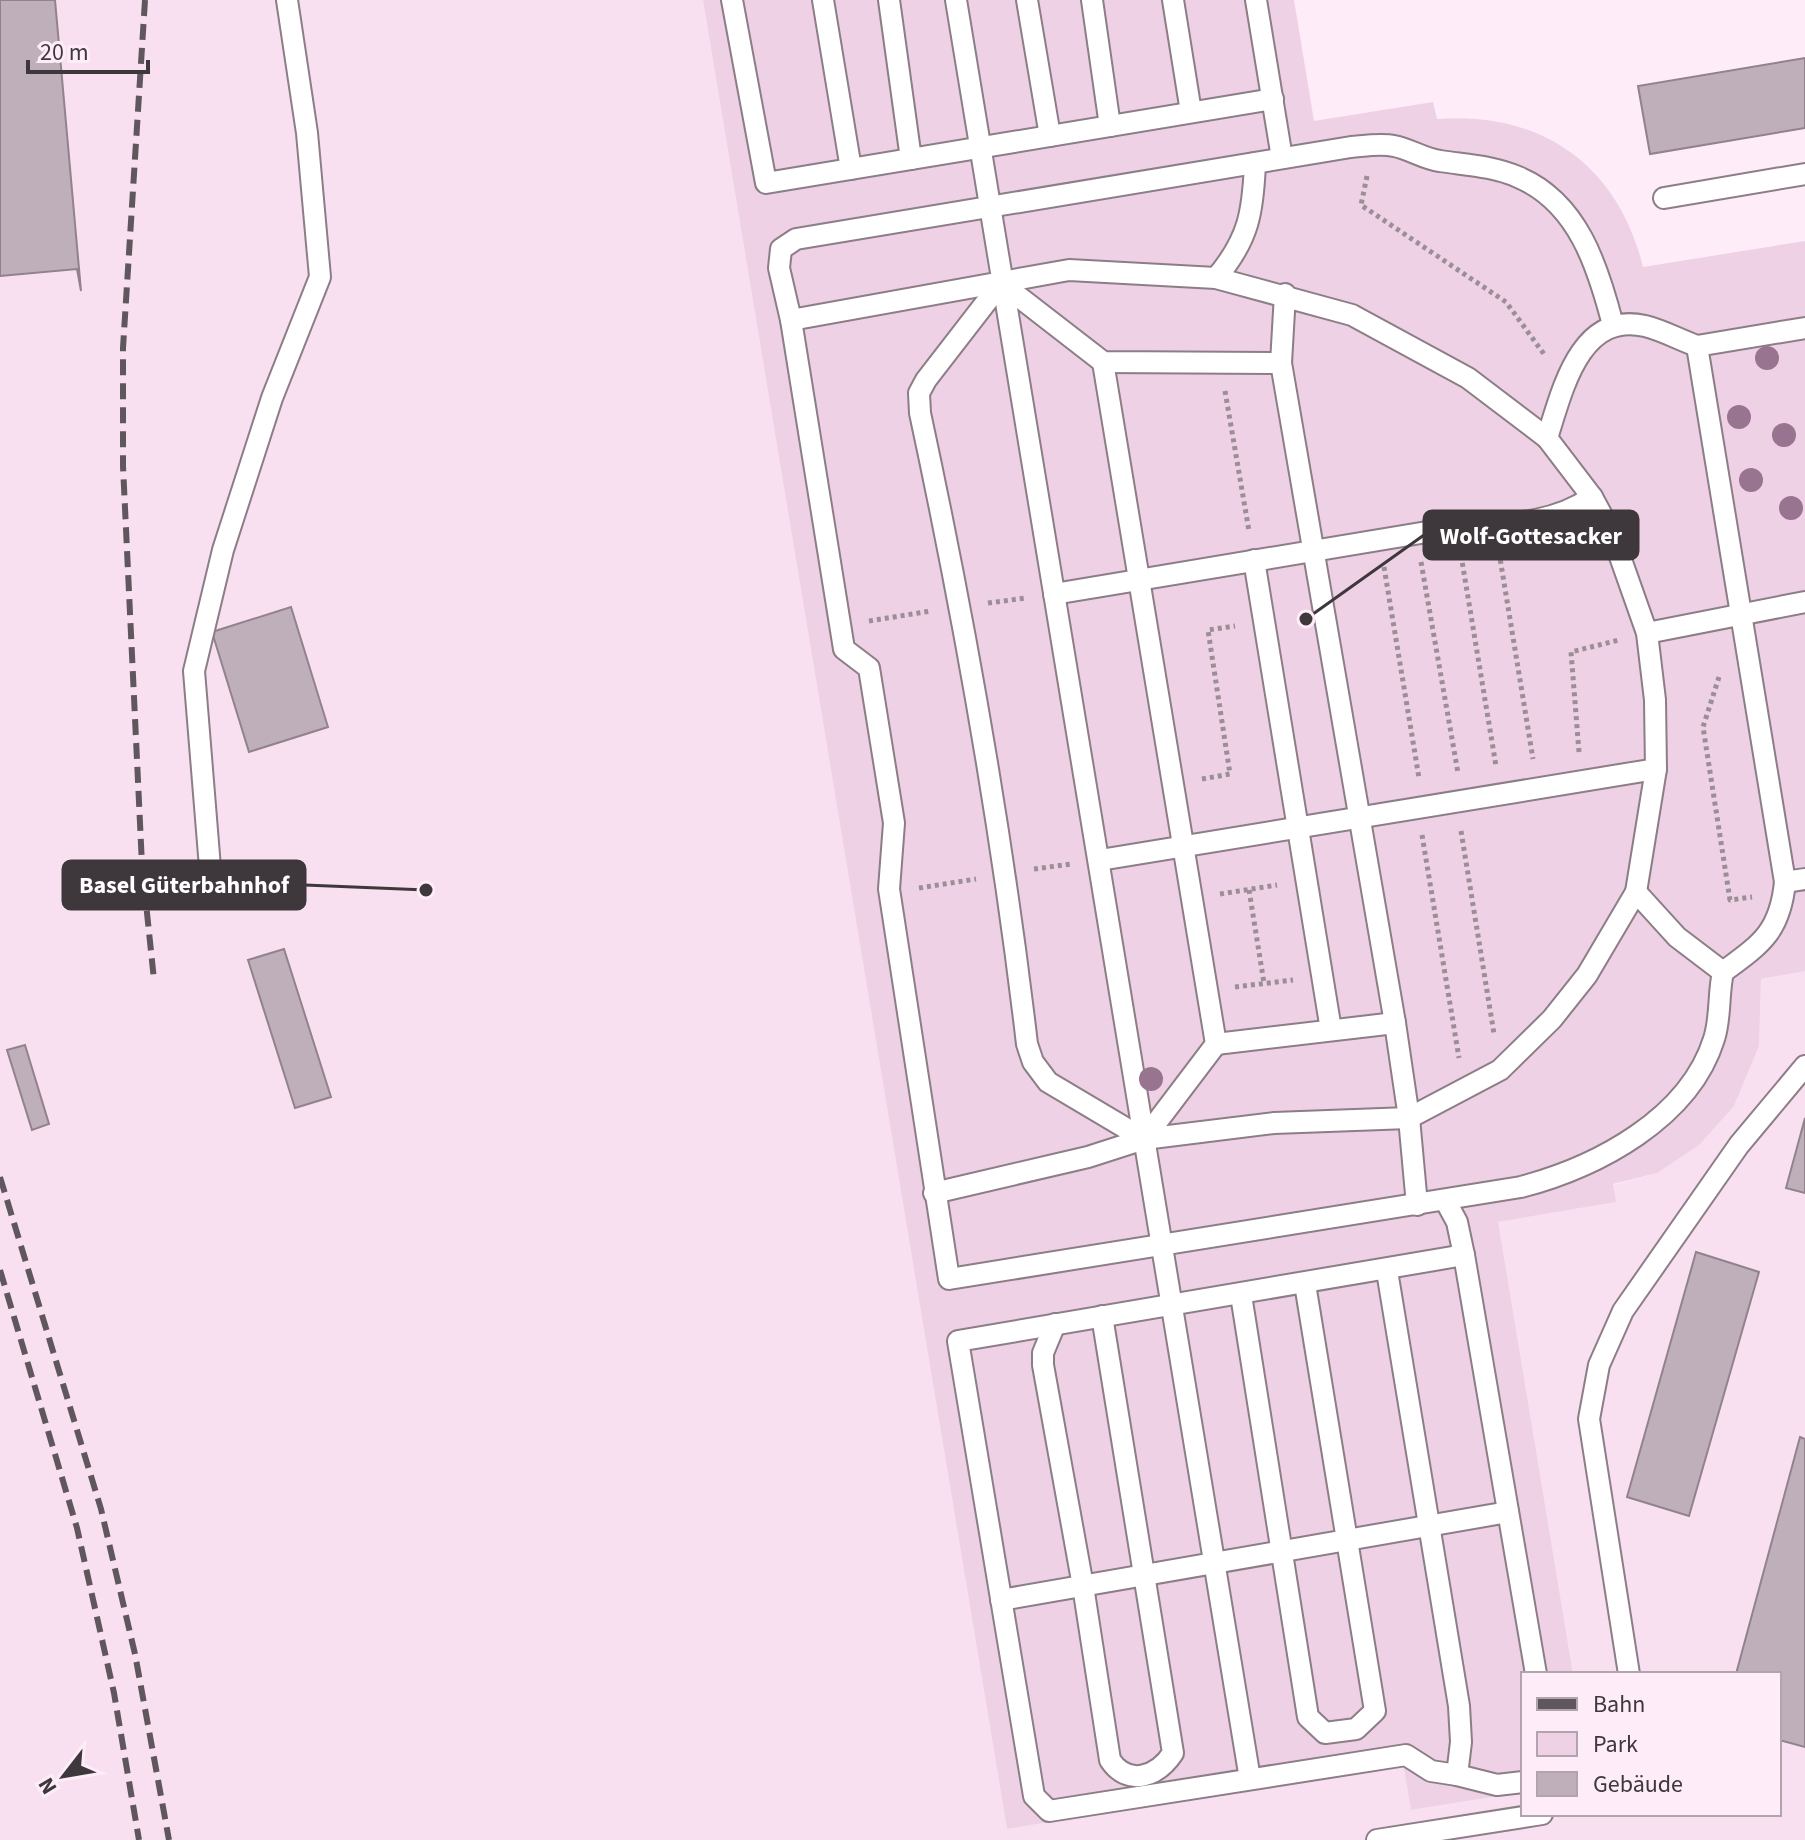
<svg xmlns="http://www.w3.org/2000/svg" width="1805" height="1840" font-family="'Source Sans 3',sans-serif">
  <style>
    .built { fill: #f8e0f0 }
    .green { fill: #eed1e4 }
    .building { fill: #bfafba; stroke: #91828c; stroke-width: 2 }
    .lines { fill: none; stroke-linecap: round; stroke-linejoin: round }
    .lane-casing { stroke: #8c7d87; stroke-width: 24 }
    .path { stroke: #9b8f97; stroke-width: 5; stroke-dasharray: 4 4; stroke-linecap: butt }
    .lane { stroke: #fff; stroke-width: 20 }
    .rail { stroke: #5f575d; stroke-width: 6; stroke-dasharray: 16 8; stroke-linecap: butt }
    .tree { fill: #997490 }
    .leader { fill: none; stroke: #3e373c; stroke-width: 3 }
    .callout-dot { fill: #3e373c; stroke: #feedf8; stroke-width: 3 }
    .callout { fill: #3e373c; stroke: #3e373c; stroke-width: 3 }
    .callout-label { font-size: 24px; text-anchor: middle; font-weight: bold; fill: #fff }
  </style>
  <rect width="100%" height="100%" fill="#feedf8"/>
  <polygon class="built" points="0,0 703,0 1007,1829 1403,1763 1411,1810 1523,1792 1523,1814 1779,1814 1779,1674 1573,1674 1497,1222 1615,1202 1613,1185 1657,1173 1734,1106 1759,1046 1761,979 1805,971 1805,1840 0,1840"/>
  <path class="green" d="M703,0H1294L1314,121L1433,102L1437,119C1542,111 1618,165 1643,267L1805,241V971L1761,979L1759,1046L1734,1106L1699,1145L1657,1173L1613,1184L1616,1202L1498,1222L1573,1674H1523V1792L1411,1810L1403,1763L1007,1829Z"/>
  <g class="building">
    <polygon points="0,0 55,0 81,291 77,269 0,276"/>
    <polygon points="1805,58 1805,128 1650,154 1638,86"/>
    <polygon points="291,607 328,727 249,752 212,632"/>
    <polygon points="284,949 331,1097 295,1108 248,960"/>
    <polygon points="25,1045 49,1124 32,1130 7,1050"/>
    <polygon points="1805,1118 1805,1193 1786,1188"/>
    <polygon points="1696,1252 1759,1272 1689,1516 1627,1497"/>
    <polygon points="1800,1437 1805,1439 1805,1747 1779,1740 1779,1674 1736,1674"/>
  </g>
  <g class="lines">
    <defs>
      <g id="lane">
        <polyline points="732,0 766,183 1273,99"/>
        <polyline points="823,0 851,169"/>
        <polyline points="889,0 911,159"/>
        <polyline points="956,0 1250,1779"/>
        <polyline points="1027,0 1050,136"/>
        <polyline points="1092,0 1110,126"/>
        <polyline points="1173,0 1191,112"/>
        <polyline points="1256,0 1282,158"/>
        <polyline points="1664,198 1805,174"/>
        <path d="M1216,278C1249,239 1253,212 1255,163"/>
        <path d="M1001,283L926,380L919,393L920,413C965,622 1002,831 1027,1044L1033,1062L1048,1082L1144,1139"/>
        <polyline points="1001,283 1103,362 1281,363"/>
        <polyline points="1285,294 1281,363 1395,1023 1409,1118 1417,1205"/>
        <path d="M791,320L844,649L869,668L894,823L889,889L949,1279L1521,1187C1597,1167 1689,1119 1714,1039C1721,1018 1718,994 1723,972C1761,944 1780,932 1785,882"/>
        <polyline points="1805,328 1697,346 1785,882 1805,879"/>
        <polyline points="1103,362 1216,1044 1144,1139"/>
        <path d="M1547,438C1562,392 1579,311 1645,326C1662,330 1680,340 1697,346"/>
        <polyline points="1254,560 1331,1030"/>
        <path d="M1054,594L1457,527C1504,524 1552,525 1592,497"/>
        <polyline points="1647,633 1805,602"/>
        <polyline points="1100,860 1656,769"/>
        <polyline points="212,892 194,671 223,550 272,398 320,277 307,133 287,0"/>
        <polyline points="1636,892 1677,937 1723,972"/>
        <polyline points="1216,1044 1395,1023"/>
        <path d="M934,1193L1088,1157L1144,1139L1274,1123L1409,1118L1500,1070L1552,1019L1587,975L1636,892L1656,769L1655,700L1647,633L1612,534L1592,497L1547,438L1468,378L1352,315L1216,278L1069,270L791,320L779,268L781,249L796,239L1351,147C1364,146 1381,143 1394,146C1410,149 1424,159 1440,161C1466,165 1493,166 1518,177C1578,202 1598,267 1613,325"/>
        <polyline points="1445,1200 1457,1222 1464,1255 1536,1674"/>
        <polyline points="1387,1271 1459,1706 1461,1742 1457,1775 1497,1785 1523,1782"/>
        <polyline points="1241,1295 1308,1717 1325,1733 1356,1729 1375,1711 1305,1284"/>
        <path d="M1055,1324L1043,1353V1365L1083,1586L1110,1760C1128,1787 1157,1777 1173,1753L1102,1316"/>
        <polyline points="1001,1600 1508,1512"/>
        <polyline points="1629,1674 1589,1419 1599,1365 1623,1311 1739,1145 1805,1066"/>
        <polyline points="1457,1775 1431,1771 1406,1755 1049,1811 1034,1796 958,1341 1464,1255"/>
        <polyline points="1377,1840 1542,1814"/>
      </g>
    </defs>
    <use href="#lane" class="lane-casing"/>
    <g class="path">
      <polyline points="1367,176 1361,205 1506,302 1544,354"/>
      <polyline points="1225,391 1249,531"/>
      <polyline points="1499,552 1533,759"/>
      <polyline points="1461,555 1496,766"/>
      <polyline points="1421,562 1458,773"/>
      <polyline points="1384,567 1419,778"/>
      <polyline points="988,603 1026,598"/>
      <polyline points="869,621 931,611"/>
      <polyline points="1719,677 1703,727 1730,900 1752,897"/>
      <polyline points="1579,752 1571,652 1619,640"/>
      <polyline points="1202,779 1230,774 1208,630 1235,626"/>
      <polyline points="1461,831 1494,1034"/>
      <polyline points="1422,835 1459,1058"/>
      <polyline points="1034,869 1071,864"/>
      <polyline points="919,888 976,879"/>
      <polyline points="1249,890 1264,983"/>
      <polyline points="1220,894 1277,885"/>
      <polyline points="1235,987 1293,980"/>
    </g>
    <use href="#lane" class="lane"/>
    <g class="rail">
      <polyline points="145,0 123,348 123,466 142,865 154,980"/>
      <polyline points="0,1177 101,1509 135,1654 169,1840"/>
      <polyline points="0,1270 77,1528 114,1693 139,1840"/>
    </g>
  </g>
  <g class="tree">
    <circle cx="1767" cy="358" r="12"/>
    <circle cx="1739" cy="417" r="12"/>
    <circle cx="1784" cy="435" r="12"/>
    <circle cx="1751" cy="480" r="12"/>
    <circle cx="1791" cy="508" r="12"/>
    <circle cx="1151" cy="1079" r="12"/>
  </g>
  <path class="leader" d="M1306 619L1424 535M426 890L305 885"/>
  <g class="callout-dot">
    <circle cx="1306" cy="619" r="8"/>
    <circle cx="426" cy="890" r="8"/>
  </g>
  <g class="callout">
    <rect x="1424" y="511" width="214" height="48" rx="8"/>
    <rect x="63" y="861" width="242" height="48" rx="8"/>
  </g>
  <g class="callout-label">
    <text x="1531" y="544">Wolf-Gottesacker</text>
    <text x="184" y="893">Basel Güterbahnhof</text>
  </g>
  <rect x="1521" y="1672" width="260" height="144" fill="#feedf8" stroke="#b1a4ad" stroke-width="2"/>
  <rect x="1537" y="1698" width="40" height="12" fill="#5f575d" stroke="#b1a4ad" stroke-width="2"/>
  <text x="1593" y="1712" font-size="24" fill="#3e373c">Bahn</text>
  <rect x="1537" y="1732" width="40" height="24" fill="#eed1e4" stroke="#b1a4ad" stroke-width="2"/>
  <text x="1593" y="1752" font-size="24" fill="#3e373c">Park</text>
  <rect x="1537" y="1772" width="40" height="24" fill="#bfafba" stroke="#b1a4ad" stroke-width="2"/>
  <text x="1593" y="1792" font-size="24" fill="#3e373c">Gebäude</text>
  <g transform="translate(64 1776) rotate(239)" stroke="#feedf8" stroke-width="6" paint-order="stroke">
  <path d="M0-6L14 30L0 20L-14 30Z" fill="#3e373c"/>
  <text y="-12" font-size="22" font-weight="bold" text-anchor="middle" fill="#3e373c">N</text>
  </g>
  <path d="M28 60v12h120v-12" fill="none" stroke="#3e373c" stroke-width="4"/>
  <text x="40" y="60" font-size="24" fill="#3e373c" stroke="#feedf8" stroke-width="6" paint-order="stroke">20 m</text>
</svg>
